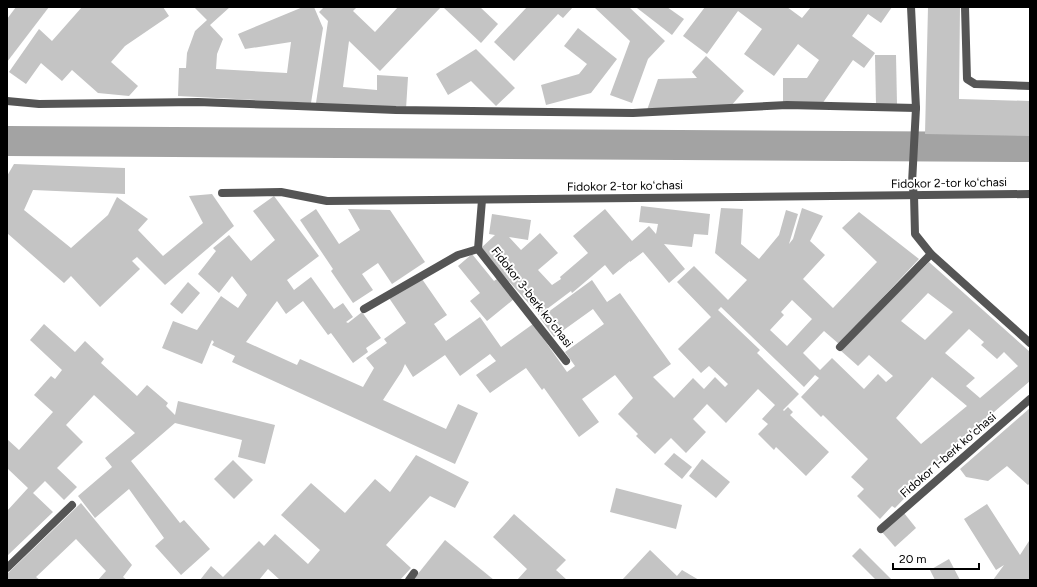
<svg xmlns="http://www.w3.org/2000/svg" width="1037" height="587" font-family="Figtree,sans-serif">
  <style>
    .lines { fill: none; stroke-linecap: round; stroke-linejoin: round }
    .canal { stroke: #a3a3a3; stroke-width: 30 }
    .building { fill: #c4c4c4; fill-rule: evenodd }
    .service { stroke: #555; stroke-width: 8 }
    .minor { stroke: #555; stroke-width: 8 }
    .labels { text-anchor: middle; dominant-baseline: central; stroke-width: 4; stroke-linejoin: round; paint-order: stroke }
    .street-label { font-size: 12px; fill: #000; stroke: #fff }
  </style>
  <rect width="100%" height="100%" fill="#fff"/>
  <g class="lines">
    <polyline class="canal" points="7,141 1030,147"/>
  </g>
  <g class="building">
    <polygon points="16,7 49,7 7,62 7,19"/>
    <polygon points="82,7 163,7 169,16 125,46 111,62 138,86 129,96 98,93 72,70 62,81 41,63 26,84 9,72 39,29 52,41"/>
    <polygon points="194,7 230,7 210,25 223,39 217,54 216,69 287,73 291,42 245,49 238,34 303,7 314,7 323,28 311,103 178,96 179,68 186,68 187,53 195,31 207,20"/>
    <polygon points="324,7 357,7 353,11 375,32 398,7 441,7 380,71 349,41 343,87 377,90 377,75 408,77 406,109 316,103 328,21 319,12"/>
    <polygon points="443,7 480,7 498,24 481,43"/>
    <polygon points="527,7 573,7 563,18 558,14 514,61 494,42"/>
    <polygon points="594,7 629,7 665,41 648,59 632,103 610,95 630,41"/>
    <polygon points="638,7 667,7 684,19 672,35 637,8"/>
    <polygon points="705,7 787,7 802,18 811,7 892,7 881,23 868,14 852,36 875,53 864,68 853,60 822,104 783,104 783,78 807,78 819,60 798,44 774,76 744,54 762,29 738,11 707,54 683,36"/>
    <polygon points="928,7 960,7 959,99 1030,101 1030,136 925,134"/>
    <polygon points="578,28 617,59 591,93 546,105 541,85 579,74 587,64 564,46"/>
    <polygon points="476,49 515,88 496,106 471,81 448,95 436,74"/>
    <polygon points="875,55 896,55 897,104 876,105"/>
    <polygon points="706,56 744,91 730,107 647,110 658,79 697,78 692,72"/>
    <polygon points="14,164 125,168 125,194 33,190 24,210 71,248 108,215 117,197 148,219 138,230 163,256 203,223 189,196 212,194 234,226 165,285 137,257 132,261 140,269 100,307 71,276 64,283 7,233 7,176"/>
    <path d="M274,196L319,256L287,280L294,290L311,277L334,309L343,303L353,317L346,322L348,323L362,312L381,338L366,348L368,352L353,363L331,333L328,335L303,301L286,314L277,301L246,342L297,365L300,359L363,387L374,368L366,358L387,343L384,339L406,323L389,298L422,279L447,315L434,324L446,341L480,317L501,347L533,324L567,372L575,366L565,352L604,324L593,309L554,337L540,318L592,280L607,302L620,293L671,364L653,377L674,398L693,378L704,389L715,377L725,387L728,384L709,366L701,373L678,349L711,317L677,282L694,266L728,300L747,280L715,253L721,208L743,209L741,244L759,259L779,235L786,210L798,214L789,244L793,239L802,208L823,216L810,241L825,255L803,279L833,308L877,262L842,228L859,212L919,259L839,344L824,331L803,353L820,370L832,358L864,389L878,374L886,382L893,376L869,355L858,366L840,350L929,262L1030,352V381L920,476L923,479L895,508L892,506L880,519L857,496L864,489L851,477L868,459L823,415L821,417L801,397L819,378L815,375L804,387L721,307L718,310L760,350L757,353L799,394L783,410L784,411L788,407L793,412L790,415L829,452L806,476L776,447L774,450L758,434L768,424L762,419L775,405L758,389L726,423L707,404L693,419L706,432L686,453L671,438L655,454L636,436L638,434L618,414L633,398L615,375L582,399L599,422L579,437L544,388L542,390L526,368L490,393L476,375L496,361L490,354L460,376L445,355L413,377L405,364L402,371L383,400L446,429L458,404L478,413L455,464L232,362L235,356L212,345L214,342L212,340L202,364L162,348L173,321L197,330L221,296L238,308L247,295L232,276L219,293L198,274L216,251L213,248L229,235L251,261L275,240L253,211ZM928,293L953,312L925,340L901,321ZM792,300L812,319L787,346L770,330L784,315L781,312ZM969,329L984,342L981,345L997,359L1004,352L1018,366L980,398L966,386L975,378L945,353ZM932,377L967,406L921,444L896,418Z"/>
    <polygon points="641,206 710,214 708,235 694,234 692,247 664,244 685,269 669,283 643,252 630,262 630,261 613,275 605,265 572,293 571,291 539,315 480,249 495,235 489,234 492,214 531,220 528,240 509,237 521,250 540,233 558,253 538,270 552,285 561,279 560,277 588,253 573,236 605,209 632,241 649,226 656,234 658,224 639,222"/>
    <polygon points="316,209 339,244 360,230 348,209 390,210 425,262 392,284 378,263 362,274 373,290 353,303 331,271 333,269 300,220"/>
    <polygon points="472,254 494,281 497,279 514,299 487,321 470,301 480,293 458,266"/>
    <polygon points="188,282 200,293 182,314 170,304"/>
    <polygon points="44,324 75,352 85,341 104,359 101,363 137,396 147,385 168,403 166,406 175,415 178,401 275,425 265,464 238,457 242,440 175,423 131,461 180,523 184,520 210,549 181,575 155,546 164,538 129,489 95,518 78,496 112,467 105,458 135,433 94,395 66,425 83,442 57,468 77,487 64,500 45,481 33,493 53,512 7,556 7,511 28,488 7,468 7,439 19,450 53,412 34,395 51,376 55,379 62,370 30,340"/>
    <polygon points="1030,408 1030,483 1028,485 1007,466 988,481 966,477 960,469"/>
    <polygon points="674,453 692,467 682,479 664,464"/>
    <polygon points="416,455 469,482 455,508 430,496 386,545 411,568 400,580 280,580 268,569 259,580 200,580 211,566 223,577 259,541 264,546 275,534 308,564 320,550 281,515 311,483 345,513 375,479 390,492"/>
    <polygon points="702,459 730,482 716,498 689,476"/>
    <polygon points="233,460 253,480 234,499 214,479"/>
    <polygon points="616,488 682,505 676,529 610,512"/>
    <polygon points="81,503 132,565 123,577 127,580 98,580 106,571 76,539 36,577 40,580 7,580 7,574"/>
    <polygon points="987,504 1020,555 1029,541 1030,542 1030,580 993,580 1004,565 996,570 964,519"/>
    <polygon points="904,513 916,528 895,547 882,532"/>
    <polygon points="514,514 566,560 556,570 567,580 517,580 527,569 493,537"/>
    <polygon points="445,540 494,580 413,580"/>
    <polygon points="860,548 892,580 876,580 852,556"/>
    <polygon points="650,550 677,576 682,570 699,580 622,580"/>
    <polygon points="949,559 960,580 935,580 930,570"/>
  </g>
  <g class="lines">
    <polyline class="service" points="965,7 967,79 975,84 1030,86"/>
    <g class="minor">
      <polyline points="911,7 916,108 912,183 914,195 915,234 931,254 1030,343"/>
      <polyline points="7,101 39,104 198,102 396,110 633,113 787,105 916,108"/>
      <polyline points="222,193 281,192 327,201 1030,194"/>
      <polyline points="482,200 478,249 566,361"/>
      <polyline points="364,309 458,255 478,249"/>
      <polyline points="840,347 931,254"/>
      <polyline points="881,529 1030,399"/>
      <polyline points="7,568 72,505"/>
      <polyline points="409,580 414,573"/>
    </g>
  </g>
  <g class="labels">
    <g class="street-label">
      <text transform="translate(949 183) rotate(-1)">Fidokor 2-tor koʻchasi</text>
      <text transform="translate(625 186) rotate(-1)">Fidokor 2-tor koʻchasi</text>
      <text transform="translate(532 297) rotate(52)">Fidokor 3-berk koʻchasi</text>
      <text transform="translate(948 455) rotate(-41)">Fidokor 1-berk koʻchasi</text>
    </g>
  </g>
  <rect width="1037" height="587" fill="none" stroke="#000000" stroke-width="16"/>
  <path d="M893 563v6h86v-6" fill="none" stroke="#000000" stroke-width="2"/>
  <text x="899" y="563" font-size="12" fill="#000000" stroke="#ffffff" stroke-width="3" paint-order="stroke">20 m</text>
</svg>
